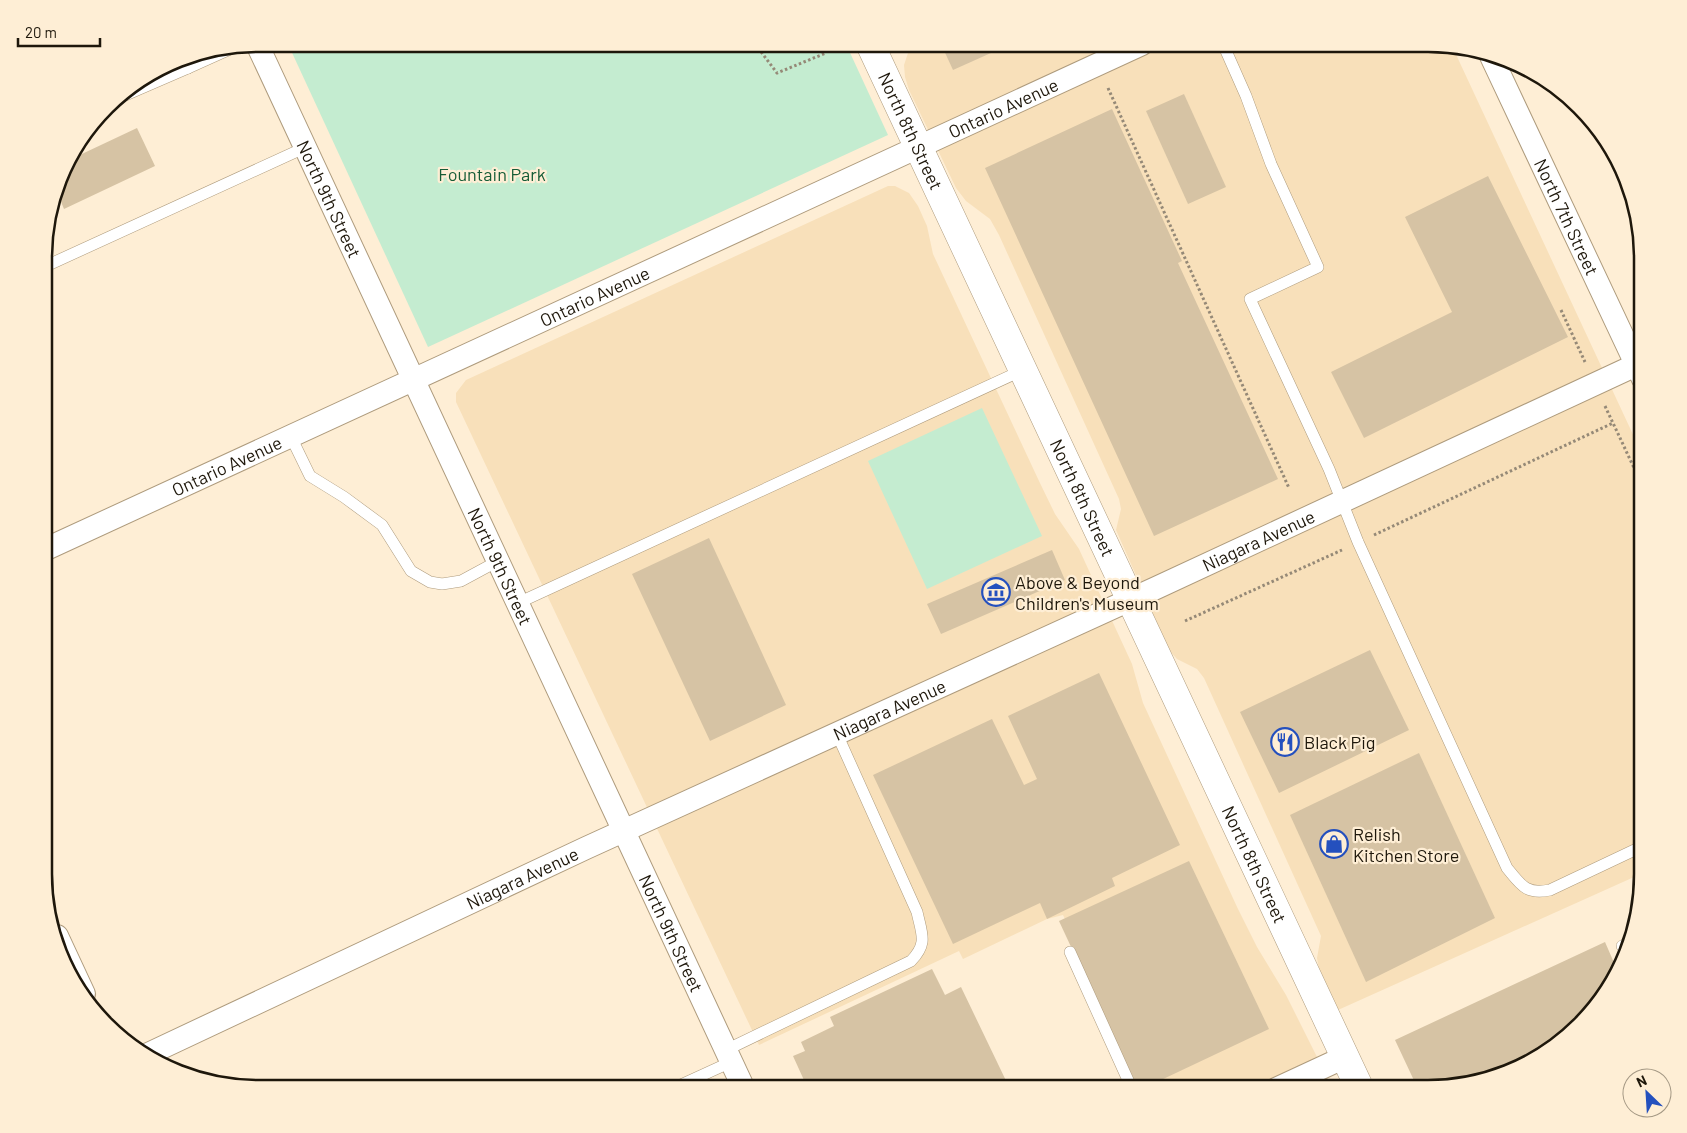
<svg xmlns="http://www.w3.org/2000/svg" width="1687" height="1133" font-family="Barlow,sans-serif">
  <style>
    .built { fill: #f8e0ba }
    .green { fill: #c4ecd0 }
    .building { fill: #d6c3a4 }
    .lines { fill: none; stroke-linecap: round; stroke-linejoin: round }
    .service-casing { stroke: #ae9b7d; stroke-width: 12 }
    .minor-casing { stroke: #ae9b7d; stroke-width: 24 }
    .secondary-casing { stroke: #ae9b7d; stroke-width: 29 }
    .path { stroke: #958977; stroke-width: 3; stroke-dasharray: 2.5 2.5; stroke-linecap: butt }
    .service { stroke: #fff; stroke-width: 11 }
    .minor { stroke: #fff; stroke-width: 22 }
    .secondary { stroke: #fff; stroke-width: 28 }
    .labels { text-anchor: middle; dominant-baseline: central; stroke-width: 4.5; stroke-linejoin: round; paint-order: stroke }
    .street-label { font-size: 18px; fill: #1e170b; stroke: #feeed5 }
    .park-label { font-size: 18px; fill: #155c36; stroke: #feeed5 }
    .poi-label { font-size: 18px; fill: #1e170b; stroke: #feeed5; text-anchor: start }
    .rim { fill: none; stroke: #1e170b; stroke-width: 2.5 }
  </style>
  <rect width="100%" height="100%" fill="#feeed5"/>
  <g class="built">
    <polygon points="907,44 1429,44 1453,48 1643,456 1643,873 1338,1010 1319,969 1317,958 1321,936 1204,678 1197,669 1177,659 1169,650 1116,530 1121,509 1119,499 999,235 990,219 966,201 956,188 909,90 905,77 904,65 909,50"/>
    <polygon points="888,186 895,186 909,193 918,206 927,226 933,254 1039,481 1055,514 1079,549 1132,664 1143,703 1238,909 1257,947 1286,995 1333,1089 1145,1089 1063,915 1047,919 963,959 959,951 759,1045 456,402 456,393 466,380"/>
  </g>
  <g class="green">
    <polygon points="288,44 846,44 888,135 428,347"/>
    <polygon points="982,408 1042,536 927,589 868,461"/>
  </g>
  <g class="building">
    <polygon points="941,44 1011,44 953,70"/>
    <polygon points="1184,94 1226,187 1188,204 1146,111"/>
    <polygon points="1112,109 1182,261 1178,263 1278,479 1154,536 985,168"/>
    <polygon points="137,128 155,166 64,209 59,197 55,199 67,161"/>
    <polygon points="1488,176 1568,337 1364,438 1331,372 1452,312 1405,217"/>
    <polygon points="709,538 786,705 710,741 632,574"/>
    <polygon points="1052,550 1065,580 941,634 927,604"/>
    <polygon points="1370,650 1409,730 1279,793 1240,712"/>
    <polygon points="1099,673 1180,845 1112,878 1115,886 1047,919 1040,903 953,944 873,775 992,719 1024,785 1037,779 1008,716"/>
    <polygon points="1419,753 1495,918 1366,982 1290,815"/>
    <polygon points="1189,861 1269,1029 1142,1089 1137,1089 1059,921"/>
    <polygon points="1605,942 1615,965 1623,961 1607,994 1536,1061 1443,1089 1418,1089 1395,1040"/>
    <polygon points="932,969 945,995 961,987 1010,1089 808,1089 793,1056 805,1051 801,1042 834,1026 830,1017"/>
  </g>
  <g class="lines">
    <defs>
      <g id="service">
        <path d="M1223,44L1246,96L1271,164L1318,267L1250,299L1329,469L1358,542L1507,868C1521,885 1526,895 1550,890L1643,846"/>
        <polyline points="188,68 228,50"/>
        <polyline points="114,100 188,68 180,59"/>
        <polyline points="46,266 304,148"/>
        <polyline points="1625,342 1643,334"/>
        <polyline points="291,437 310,476 344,497 382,525 411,571 430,582 442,584 461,581 498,561"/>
        <polyline points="518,603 1023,370"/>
        <polyline points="1622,946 1632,941"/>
        <polyline points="1070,952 1132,1089"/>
        <path d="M726,1050L911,961C928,943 922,935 917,912L837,734"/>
        <polyline points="672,1089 731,1062"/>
      </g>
      <g id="minor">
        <path id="s1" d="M257,44L744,1089"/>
        <path id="s2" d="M1490,54L1643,379"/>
        <path id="s3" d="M46,549L1142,44"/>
        <polyline points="57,936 84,994"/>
        <path id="s4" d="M144,1056L586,848L1156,588L1636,365"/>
        <polyline points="1276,1089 1345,1057"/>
      </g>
      <g id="secondary">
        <path id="s5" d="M870,44L1360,1089"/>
      </g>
    </defs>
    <use href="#service" class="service-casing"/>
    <use href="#minor" class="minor-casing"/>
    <use href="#secondary" class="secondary-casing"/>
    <g class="path">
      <polyline points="755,44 777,73 826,53"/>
      <polyline points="1108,88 1289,488"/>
      <polyline points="1561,310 1585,362"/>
      <polyline points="1605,406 1643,487"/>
      <polyline points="1374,535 1613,423"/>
      <polyline points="1185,621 1342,550"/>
    </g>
    <use href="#service" class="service"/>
    <use href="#minor" class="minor"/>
    <use href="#secondary" class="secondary"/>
  </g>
  <defs>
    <symbol id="museum-ring" viewBox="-11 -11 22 22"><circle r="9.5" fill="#feeed5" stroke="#2450be" stroke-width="1.5"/><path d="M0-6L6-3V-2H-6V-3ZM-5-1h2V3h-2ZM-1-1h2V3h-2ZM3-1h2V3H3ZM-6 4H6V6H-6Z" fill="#2450be"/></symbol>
    <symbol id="restaurant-ring" viewBox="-11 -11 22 22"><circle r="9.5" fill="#feeed5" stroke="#2450be" stroke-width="1.5"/><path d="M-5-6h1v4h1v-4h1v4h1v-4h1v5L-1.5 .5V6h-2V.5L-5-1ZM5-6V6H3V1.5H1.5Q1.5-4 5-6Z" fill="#2450be"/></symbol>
    <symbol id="shop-ring" viewBox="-11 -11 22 22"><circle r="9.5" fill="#feeed5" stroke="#2450be" stroke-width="1.5"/><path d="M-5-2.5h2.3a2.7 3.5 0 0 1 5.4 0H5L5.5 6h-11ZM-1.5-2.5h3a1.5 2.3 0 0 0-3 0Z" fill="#2450be"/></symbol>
  </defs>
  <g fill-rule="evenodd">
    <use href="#museum-ring" x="980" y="576" width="32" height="32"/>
    <use href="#restaurant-ring" x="1269" y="726" width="32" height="32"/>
    <use href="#shop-ring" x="1318" y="828" width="32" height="32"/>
  </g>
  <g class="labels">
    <g class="street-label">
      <text stroke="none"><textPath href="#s3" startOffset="1054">Ontario Avenue</textPath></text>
      <text stroke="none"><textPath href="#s5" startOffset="96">North 8th Street</textPath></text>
      <text stroke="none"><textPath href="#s1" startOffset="171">North 9th Street</textPath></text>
      <text stroke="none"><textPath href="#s2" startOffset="180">North 7th Street</textPath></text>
      <text stroke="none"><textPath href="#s3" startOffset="604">Ontario Avenue</textPath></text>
      <text stroke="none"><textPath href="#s3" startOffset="199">Ontario Avenue</textPath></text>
      <text stroke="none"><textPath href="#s5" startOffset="501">North 8th Street</textPath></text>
      <text stroke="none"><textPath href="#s4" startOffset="1228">Niagara Avenue</textPath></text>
      <text stroke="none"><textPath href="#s1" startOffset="576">North 9th Street</textPath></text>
      <text stroke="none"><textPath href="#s4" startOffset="822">Niagara Avenue</textPath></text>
      <text stroke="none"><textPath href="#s5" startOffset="906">North 8th Street</textPath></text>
      <text stroke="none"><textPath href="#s4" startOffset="418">Niagara Avenue</textPath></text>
      <text stroke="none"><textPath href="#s1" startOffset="981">North 9th Street</textPath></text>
    </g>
    <g class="park-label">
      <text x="492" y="174">Fountain Park</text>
    </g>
    <g class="poi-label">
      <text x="1015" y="582">Above &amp; Beyond<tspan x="1015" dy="21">Children's Museum</tspan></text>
      <text x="1304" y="742">Black Pig</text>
      <text x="1353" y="834">Relish<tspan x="1353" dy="21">Kitchen Store</tspan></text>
    </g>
  </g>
  <path d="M0 0H1687V1133H0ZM258 52H1428A206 206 0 0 1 1634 258V874A206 206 0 0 1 1428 1080H258A206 206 0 0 1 52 874V258A206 206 0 0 1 258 52Z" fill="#feeed5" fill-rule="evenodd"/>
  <path class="rim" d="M258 52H1428A206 206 0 0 1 1634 258V874A206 206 0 0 1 1428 1080H258A206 206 0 0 1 52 874V258A206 206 0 0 1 258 52Z"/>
  <g transform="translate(1647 1093) rotate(335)"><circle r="24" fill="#feeed5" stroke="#a49884"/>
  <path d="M0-4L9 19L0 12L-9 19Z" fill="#2450be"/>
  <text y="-8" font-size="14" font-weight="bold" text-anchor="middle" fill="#1e170b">N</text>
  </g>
  <path d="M18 38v8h82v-8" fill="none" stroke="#1e170b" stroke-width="2.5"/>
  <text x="25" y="38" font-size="15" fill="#1e170b" stroke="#feeed5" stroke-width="4" paint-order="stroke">20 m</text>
</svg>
